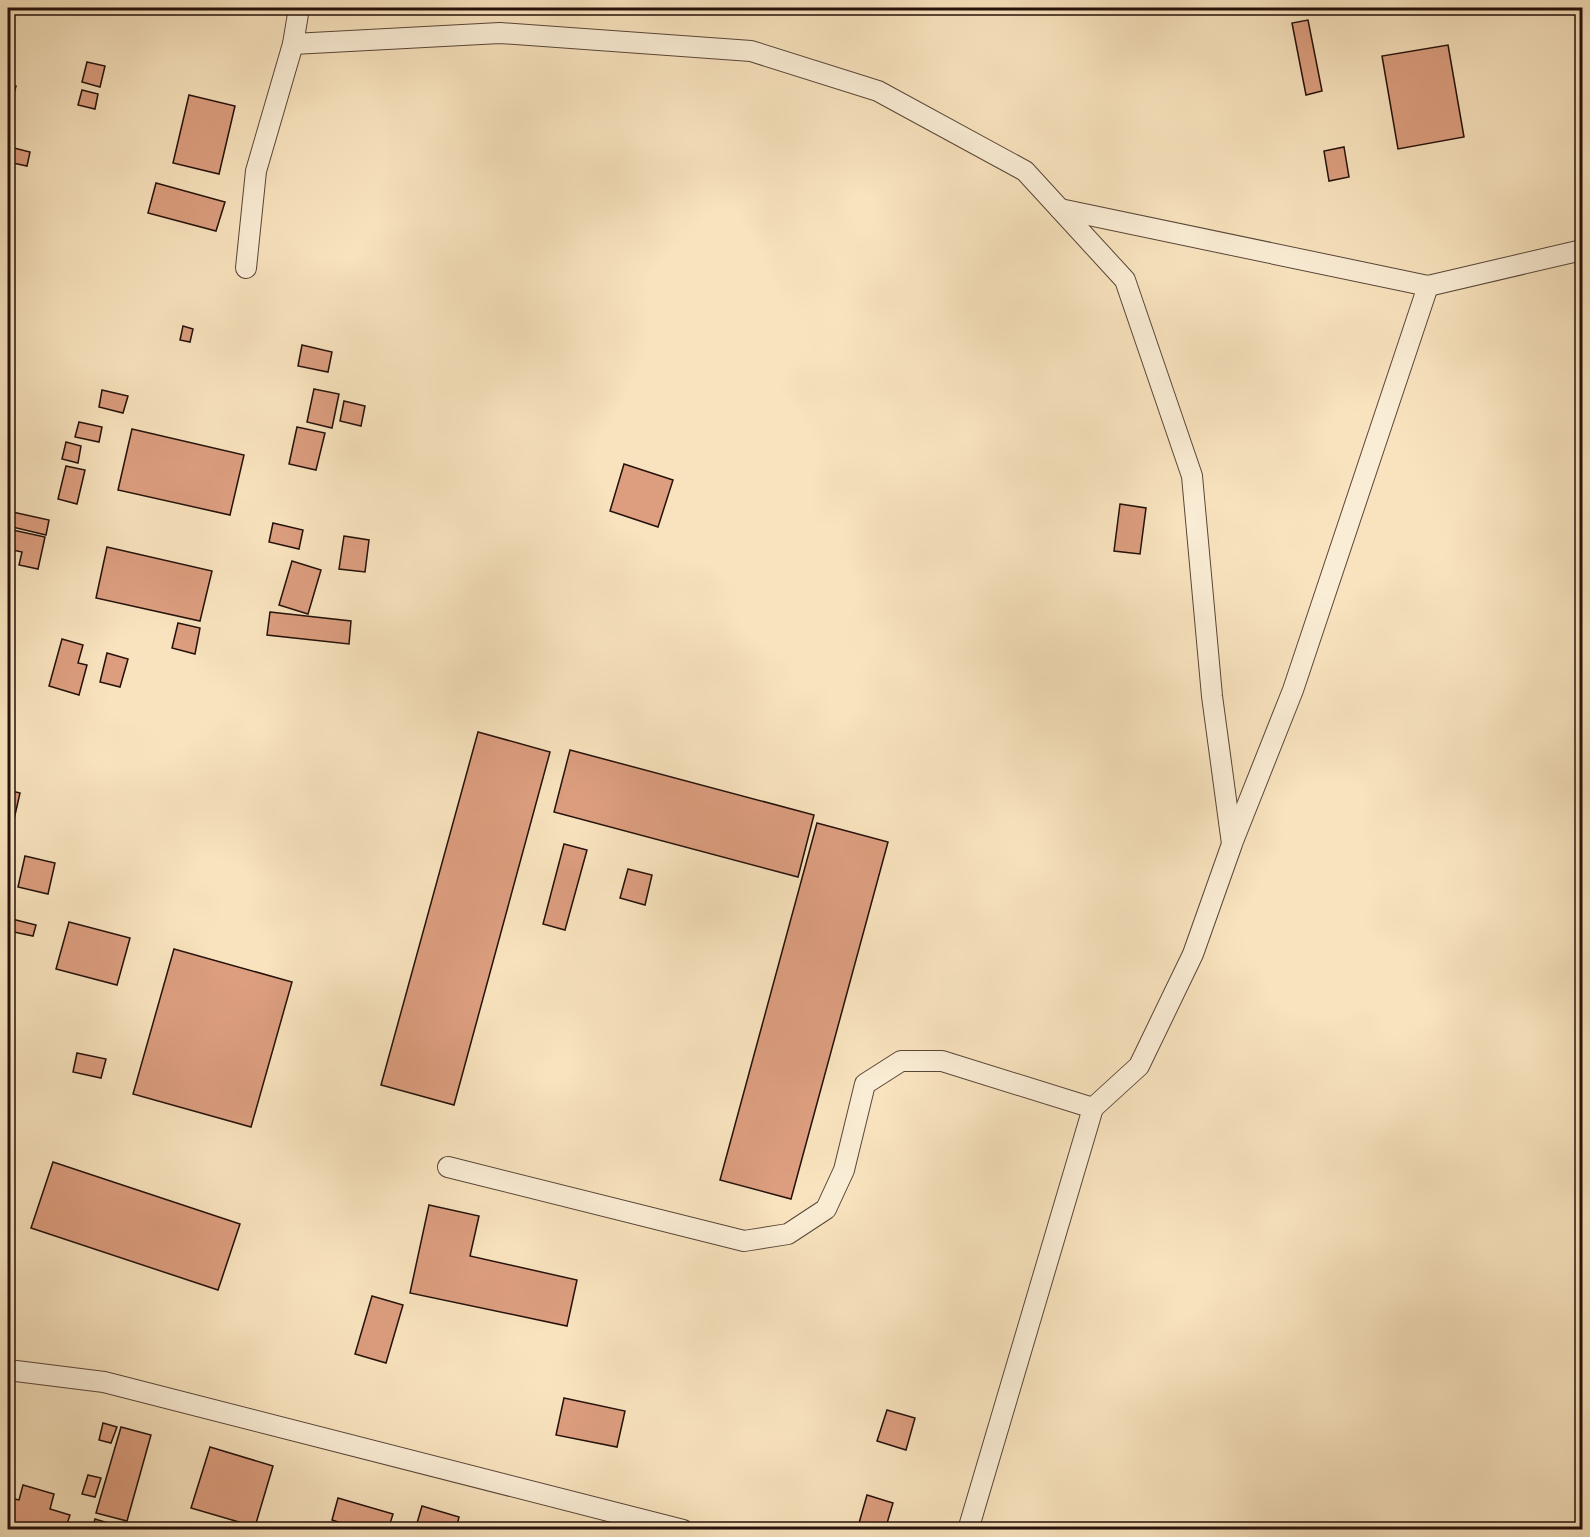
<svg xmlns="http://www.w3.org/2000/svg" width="1590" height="1537" font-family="'Old Standard TT',serif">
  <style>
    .building { fill: #dc9e7f; stroke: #24110a; stroke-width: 1.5 }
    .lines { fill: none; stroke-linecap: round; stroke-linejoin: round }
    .service-casing { stroke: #594637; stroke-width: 22 }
    .service { stroke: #faedd5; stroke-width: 20 }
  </style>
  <rect width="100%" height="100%" fill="#f8e3be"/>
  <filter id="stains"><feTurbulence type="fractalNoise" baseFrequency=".00333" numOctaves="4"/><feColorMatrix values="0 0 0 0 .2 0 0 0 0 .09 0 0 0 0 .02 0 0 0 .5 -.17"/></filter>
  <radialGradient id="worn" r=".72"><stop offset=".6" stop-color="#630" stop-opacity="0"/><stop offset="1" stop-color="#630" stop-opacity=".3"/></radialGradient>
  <g class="building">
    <polygon points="1308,20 1322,91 1306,95 1292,23"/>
    <polygon points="1448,45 1464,137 1398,149 1382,56"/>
    <polygon points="87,62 105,66 100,87 82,82"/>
    <polygon points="8,84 16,86 11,105 8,104"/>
    <polygon points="82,90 98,94 95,109 78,105"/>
    <polygon points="189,95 235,106 219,174 173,163"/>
    <polygon points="10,147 30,152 27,166 8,162"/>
    <polygon points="1344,147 1349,177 1329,181 1324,151"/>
    <polygon points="156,183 225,202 216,231 148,213"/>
    <polygon points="183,326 193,329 190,342 180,340"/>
    <polygon points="302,345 332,352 328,372 298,366"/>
    <polygon points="314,389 339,394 332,428 307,422"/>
    <polygon points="102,390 128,396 123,413 99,407"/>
    <polygon points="344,401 365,406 361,426 340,421"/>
    <polygon points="79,422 102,427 99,442 75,437"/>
    <polygon points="297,427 325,433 316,470 289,464"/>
    <polygon points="132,429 244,455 230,515 118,490"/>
    <polygon points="66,442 81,446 78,463 62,459"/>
    <polygon points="624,464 673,480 658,527 610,511"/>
    <polygon points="66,466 85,470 77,504 58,499"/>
    <polygon points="1120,504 1146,508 1140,554 1114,551"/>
    <polygon points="8,511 49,520 46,535 8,526"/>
    <polygon points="273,523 303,530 299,549 269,542"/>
    <polygon points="8,529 45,537 38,569 19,565 22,552 8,549"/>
    <polygon points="344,536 369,540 365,572 339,569"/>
    <polygon points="107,547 212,571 200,621 96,598"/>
    <polygon points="292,561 321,570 308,614 279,605"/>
    <polygon points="270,612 351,621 349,644 267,635"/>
    <polygon points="178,623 200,628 195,654 172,648"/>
    <polygon points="62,639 83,645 78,663 87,665 79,695 49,686"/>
    <polygon points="107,653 128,659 120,687 100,682"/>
    <polygon points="478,732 550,752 454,1105 381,1085"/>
    <polygon points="570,750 814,815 798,877 554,812"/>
    <polygon points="8,790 20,793 12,828 8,827"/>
    <polygon points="817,823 888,842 791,1199 720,1180"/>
    <polygon points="564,844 587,850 565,930 543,924"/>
    <polygon points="25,856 55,863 48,894 18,887"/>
    <polygon points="628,869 652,875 645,905 620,898"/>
    <polygon points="12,919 36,925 33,936 9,931"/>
    <polygon points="69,922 130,938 117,985 56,969"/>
    <polygon points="174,949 292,982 251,1127 133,1094"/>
    <polygon points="77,1053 106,1059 101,1078 73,1072"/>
    <polygon points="53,1162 240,1224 218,1290 31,1228"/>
    <polygon points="429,1205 479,1216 470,1256 577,1280 567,1326 410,1293"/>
    <polygon points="372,1296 403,1305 386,1363 355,1354"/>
    <polygon points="564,1398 625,1411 617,1447 556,1435"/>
    <polygon points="887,1410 915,1418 906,1450 877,1441"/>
    <polygon points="103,1423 117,1427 111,1443 99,1440"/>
    <polygon points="121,1427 151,1435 127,1521 96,1513"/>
    <polygon points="210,1447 273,1466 254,1530 237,1529 239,1522 191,1508"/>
    <polygon points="88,1475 101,1478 95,1497 82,1494"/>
    <polygon points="23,1485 54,1494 50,1509 70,1515 65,1530 8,1530 8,1523 14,1499 19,1500"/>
    <polygon points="867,1495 893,1503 885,1530 880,1530 859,1523"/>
    <polygon points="338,1498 393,1514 388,1530 345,1530 347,1525 332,1520"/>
    <polygon points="422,1506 459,1517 456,1530 415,1530"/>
    <polygon points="95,1519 131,1530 92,1530"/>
  </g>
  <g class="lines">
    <defs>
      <g id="service">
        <polyline points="293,44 500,33 751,51 878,91 1025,171 1125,280 1192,476 1212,696 1232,844 1193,954 1139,1066 1093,1108 968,1530"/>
        <polyline points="1060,209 1428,286 1582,250"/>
        <polyline points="246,268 256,171 293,44 299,8"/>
        <polyline points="1233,841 1293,690 1428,286"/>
        <polyline points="448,1167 744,1241 788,1234 826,1209 844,1170 865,1084 901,1061 942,1061 1093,1108"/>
        <polyline points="8,1370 104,1382 683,1530"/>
      </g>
    </defs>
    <use href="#service" class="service-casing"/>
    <use href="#service" class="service"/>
  </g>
  <rect width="1590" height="1537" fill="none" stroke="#f8e3be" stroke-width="30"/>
  <rect x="9" y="9" width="1572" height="1519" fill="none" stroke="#24110a" stroke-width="3"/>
  <rect x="15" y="15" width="1560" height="1507" fill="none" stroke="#24110a" stroke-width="1.5"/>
  <rect width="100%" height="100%" filter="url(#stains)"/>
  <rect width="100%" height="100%" fill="url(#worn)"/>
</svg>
